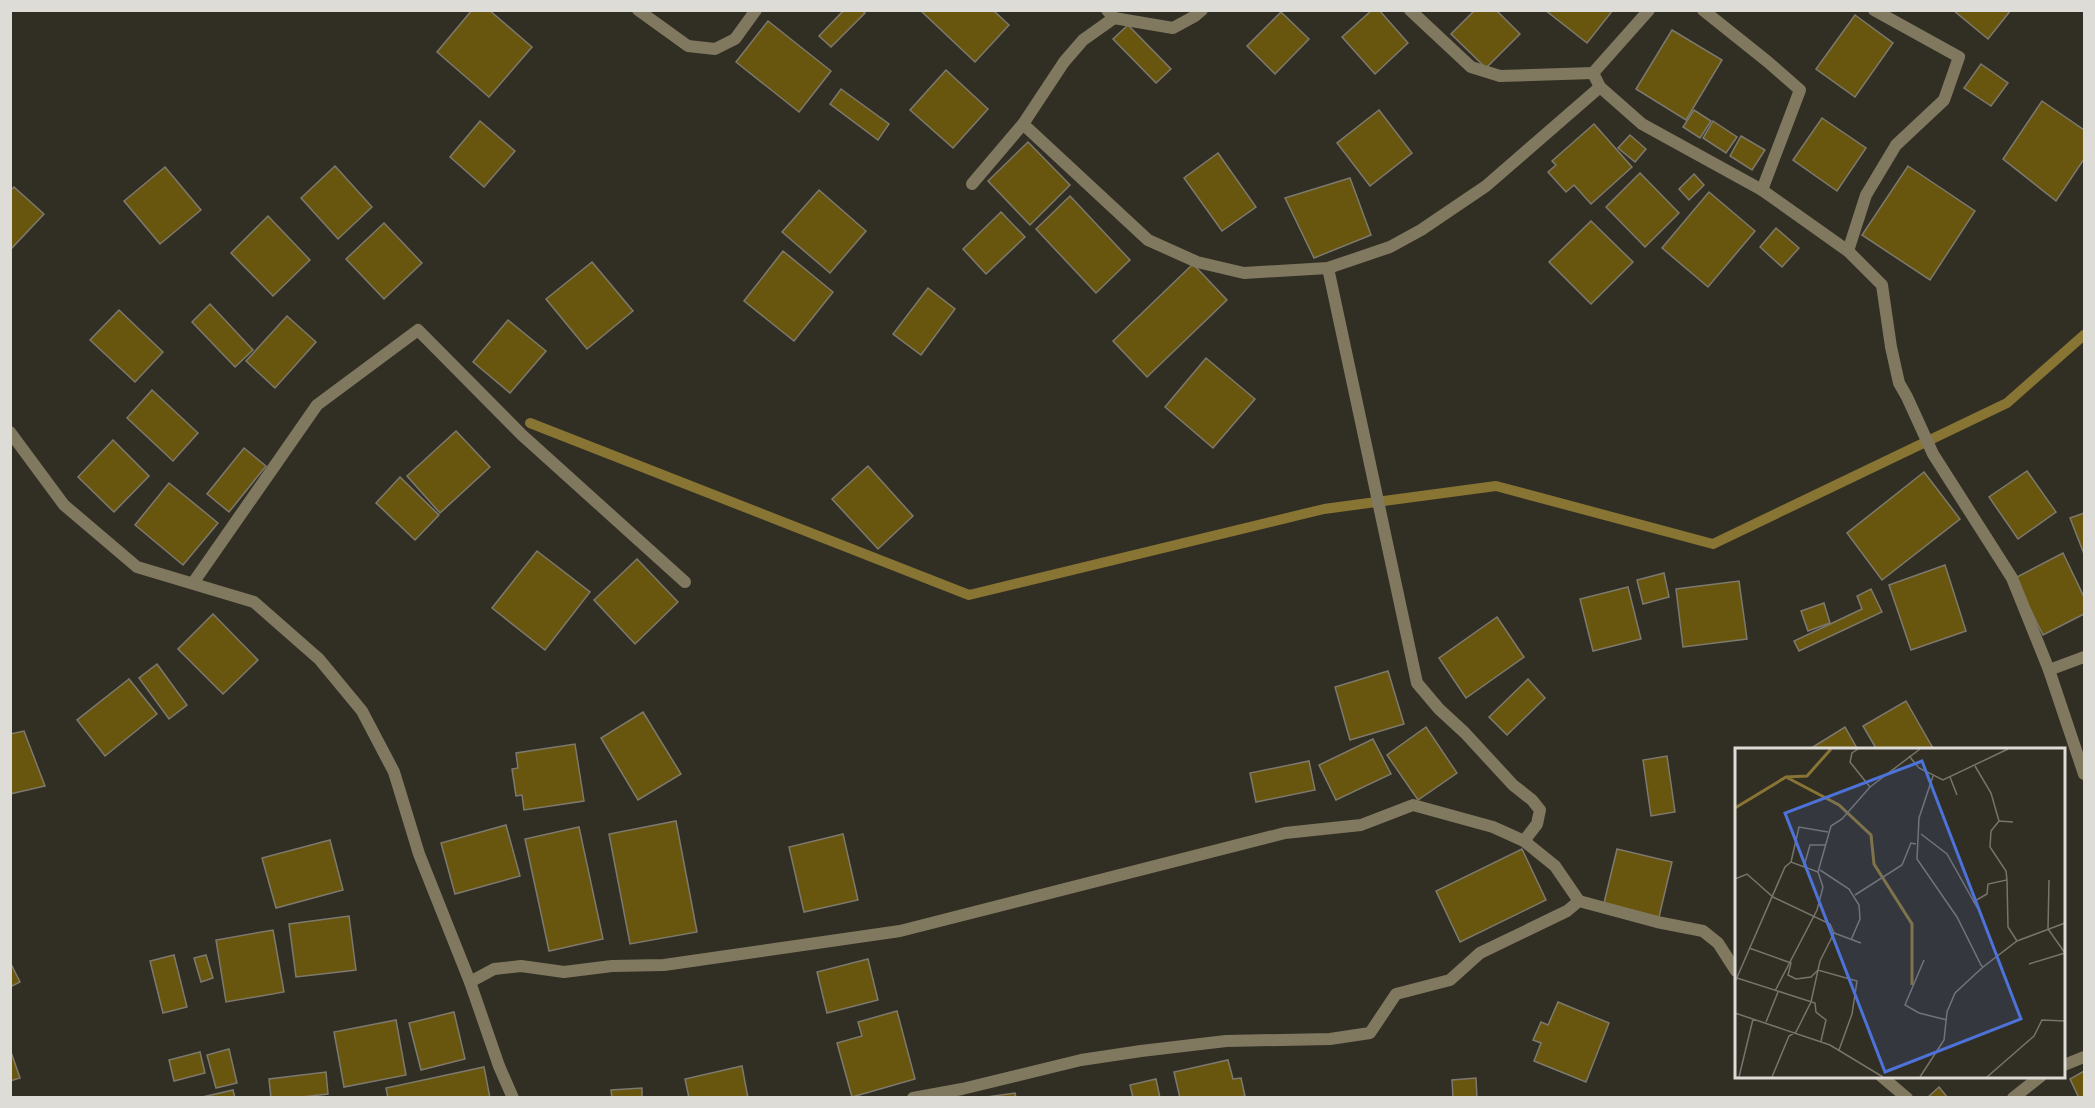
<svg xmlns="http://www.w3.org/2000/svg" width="2095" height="1108" font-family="'Crimson Pro',serif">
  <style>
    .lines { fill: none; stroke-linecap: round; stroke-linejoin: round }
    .stream { stroke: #887433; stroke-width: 10 }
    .building { fill: #69560e; stroke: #7d796e; stroke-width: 1.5 }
    .street { stroke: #81795f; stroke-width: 12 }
    .inset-river { fill: none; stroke: #887433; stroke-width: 3 }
    .inset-road { fill: none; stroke: #76746b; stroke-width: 1.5 }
    .view { fill: #4d72d8; fill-opacity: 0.15; stroke: #4d72d8; stroke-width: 3 }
    .inset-edge { fill: none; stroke: #dedcd6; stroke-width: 3 }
  </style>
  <rect width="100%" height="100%" fill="#312e24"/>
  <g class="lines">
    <polyline class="stream" points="530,423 969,595 1324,509 1496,486 1713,544 2007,403 2084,335"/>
  </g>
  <g class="building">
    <polygon points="472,10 489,10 532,47 489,97 437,52"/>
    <polygon points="844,10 862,10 865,13 831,47 819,36"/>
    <polygon points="920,10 993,10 1009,25 975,62"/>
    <polygon points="1372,10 1379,10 1408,43 1375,74 1342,37"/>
    <polygon points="1475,10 1496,10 1520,34 1486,68 1451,34"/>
    <polygon points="1545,10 1613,10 1587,43"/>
    <polygon points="1953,10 2011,10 1988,39"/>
    <polygon points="1281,12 1309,39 1275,74 1247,46"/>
    <polygon points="1855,15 1893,43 1855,97 1816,69"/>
    <polygon points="768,21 831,71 799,112 736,62"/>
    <polygon points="1128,25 1171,69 1156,83 1113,39"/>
    <polygon points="1672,30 1722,60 1686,120 1636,89"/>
    <polygon points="1981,64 2008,83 1991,106 1964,88"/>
    <polygon points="946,70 988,109 953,148 910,110"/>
    <polygon points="841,89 889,124 878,140 830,104"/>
    <polygon points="2042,101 2084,130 2084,159 2056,201 2003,159"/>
    <polygon points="1379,110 1412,153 1370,186 1337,143"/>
    <polygon points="1694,110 1711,121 1700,138 1683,127"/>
    <polygon points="1822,118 1866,148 1837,191 1793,160"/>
    <polygon points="480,121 515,151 484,187 450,157"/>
    <polygon points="1713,121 1737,137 1726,153 1703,138"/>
    <polygon points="1594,124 1632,167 1591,204 1574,185 1566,192 1548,172 1556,165 1552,161"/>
    <polygon points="1630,135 1646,149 1635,162 1618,148"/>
    <polygon points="1741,136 1765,150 1752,170 1730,156"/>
    <polygon points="1028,142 1070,185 1030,225 988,181"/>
    <polygon points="1218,153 1256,207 1222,231 1184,178"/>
    <polygon points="335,166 372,207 338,239 301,198"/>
    <polygon points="1908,166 1975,211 1930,280 1862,235"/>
    <polygon points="165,167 201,210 160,244 124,201"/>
    <polygon points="1640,173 1679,213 1645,247 1606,207"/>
    <polygon points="1694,174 1704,185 1689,200 1679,189"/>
    <polygon points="1350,178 1371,235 1314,258 1285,198"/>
    <polygon points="14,187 44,214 10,250 10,191"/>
    <polygon points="819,190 866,231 830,273 782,232"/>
    <polygon points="1709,192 1755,231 1708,287 1662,248"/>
    <polygon points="1070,196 1130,260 1096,293 1036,229"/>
    <polygon points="1001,212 1025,237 986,274 963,249"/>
    <polygon points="268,216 310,260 273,296 231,253"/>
    <polygon points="1591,221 1633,262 1591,304 1549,262"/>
    <polygon points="384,223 422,263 384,299 346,259"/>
    <polygon points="1776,228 1799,248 1782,267 1760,247"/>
    <polygon points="783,251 833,292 794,341 744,301"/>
    <polygon points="592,262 633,311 587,349 546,299"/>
    <polygon points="1193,264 1227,300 1147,377 1113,341"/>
    <polygon points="928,288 955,309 921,355 893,334"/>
    <polygon points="210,304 253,350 235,367 192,322"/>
    <polygon points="119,310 163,352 135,382 90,340"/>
    <polygon points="287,316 316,342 275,388 246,361"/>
    <polygon points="508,320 546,351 510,393 473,362"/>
    <polygon points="1206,358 1255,399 1213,448 1165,407"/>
    <polygon points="152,390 198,433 173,461 127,418"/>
    <polygon points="456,431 490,467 440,513 407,476"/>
    <polygon points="113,440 149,476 114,512 78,477"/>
    <polygon points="244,448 266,466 229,512 207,494"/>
    <polygon points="868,466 913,516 878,549 832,499"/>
    <polygon points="2027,471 2056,512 2018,539 1989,497"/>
    <polygon points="1924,472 1960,519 1882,580 1847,533"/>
    <polygon points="400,477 439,515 415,540 376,503"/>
    <polygon points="169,483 218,523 183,565 135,525"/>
    <polygon points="2084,513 2084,554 2070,518"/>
    <polygon points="537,551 590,592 545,650 492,608"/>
    <polygon points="2063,553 2084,597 2084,614 2043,635 2015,578"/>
    <polygon points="637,559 678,602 635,644 594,600"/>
    <polygon points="1945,565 1966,631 1911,650 1889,585"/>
    <polygon points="1664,573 1669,597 1643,604 1637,580"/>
    <polygon points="1739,581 1747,639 1683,647 1676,589"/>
    <polygon points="1628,587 1641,639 1593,651 1580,599"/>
    <polygon points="1871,589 1882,612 1799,651 1794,641 1862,609 1857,596"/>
    <polygon points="1824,603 1830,623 1808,631 1801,611"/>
    <polygon points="213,614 258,660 223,694 178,649"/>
    <polygon points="1497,617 1524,657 1466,698 1439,658"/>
    <polygon points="157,664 187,705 169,719 139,678"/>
    <polygon points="1388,671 1404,724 1350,740 1335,687"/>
    <polygon points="129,679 157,714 105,756 77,720"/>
    <polygon points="1528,679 1545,698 1507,735 1489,717"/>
    <polygon points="1906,701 1934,750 1877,750 1863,726"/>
    <polygon points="643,712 681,774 638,800 601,738"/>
    <polygon points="1426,727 1457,773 1418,800 1387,755"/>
    <polygon points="1845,727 1858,750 1808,750"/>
    <polygon points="24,731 45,786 10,794 10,734"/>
    <polygon points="1373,739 1391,774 1336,800 1319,765"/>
    <polygon points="575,744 584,801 524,810 522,795 516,796 512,769 518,768 516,753"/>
    <polygon points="1667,756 1675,812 1651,816 1643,760"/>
    <polygon points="1309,761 1315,790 1256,802 1250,773"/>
    <polygon points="676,821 697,932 630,944 609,834"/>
    <polygon points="506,825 520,876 455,894 441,843"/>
    <polygon points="579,827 603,939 549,951 525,839"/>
    <polygon points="843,834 858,900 804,912 789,847"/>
    <polygon points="330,840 343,890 276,908 262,858"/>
    <polygon points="1522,849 1546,900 1460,942 1436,891"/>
    <polygon points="1617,849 1672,862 1659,917 1604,903"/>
    <polygon points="349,916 356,970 296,977 289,924"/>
    <polygon points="273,930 284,992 226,1002 216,940"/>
    <polygon points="174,955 187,1007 163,1013 150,961"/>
    <polygon points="206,955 213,978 201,982 194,958"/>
    <polygon points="868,959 878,1000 827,1013 817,972"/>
    <polygon points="10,962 20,982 10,987"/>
    <polygon points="1558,1002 1609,1023 1586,1082 1534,1061 1541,1043 1533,1040 1541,1022 1548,1025"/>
    <polygon points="897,1011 915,1079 852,1097 837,1043 862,1036 858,1022"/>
    <polygon points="454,1012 465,1059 421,1070 409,1023"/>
    <polygon points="396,1020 406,1075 344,1087 334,1032"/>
    <polygon points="10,1049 20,1078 10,1081"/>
    <polygon points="229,1049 237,1083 216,1088 207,1055"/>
    <polygon points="200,1052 205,1073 174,1081 169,1060"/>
    <polygon points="1228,1060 1233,1079 1241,1078 1245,1096 1237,1098 1180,1098 1174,1072"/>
    <polygon points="742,1066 748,1098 689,1098 685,1079"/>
    <polygon points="484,1067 490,1098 388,1098 386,1088"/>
    <polygon points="2084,1071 2084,1098 2079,1098 2070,1079"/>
    <polygon points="326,1072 328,1094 294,1098 271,1098 269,1079"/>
    <polygon points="1476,1078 1477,1098 1453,1098 1452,1080"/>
    <polygon points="1156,1079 1160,1098 1133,1098 1130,1085"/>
    <polygon points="1939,1087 1948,1098 1927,1098"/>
    <polygon points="642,1088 642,1098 612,1098 611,1090"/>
    <polygon points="233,1090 235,1098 198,1098"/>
    <polygon points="1015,1093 1016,1098 979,1098"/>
  </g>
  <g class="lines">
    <g class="street">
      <polyline points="638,10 688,46 715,49 735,39 756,10"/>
      <polyline points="1107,10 1114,18 1173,28 1195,16 1202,10"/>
      <polyline points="1410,10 1471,67 1500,76 1593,73"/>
      <polyline points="1649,10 1593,73 1600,87 1642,124 1762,190 1848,251 1882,285 1891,347 1899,383 1907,397 1933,454 2012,578 2049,670 2084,774"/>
      <polyline points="1703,10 1768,62 1800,90 1762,190"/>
      <polyline points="1023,124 1148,240 1197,262 1244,273 1328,268 1390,247 1421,230 1486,186 1600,87"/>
      <polyline points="972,184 1023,124 1064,62 1083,40 1114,18"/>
      <polyline points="1848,251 1866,195 1896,145 1944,100 1959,57 1874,10"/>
      <polyline points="1328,268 1417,683 1439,709 1465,733 1513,785 1532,800 1540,810 1537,824 1524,841"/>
      <polyline points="10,432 64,505 137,567 254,602 319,659 362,711 394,772 419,854 470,982"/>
      <polyline points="193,583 317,405 418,330 522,435 685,582"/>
      <polyline points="2049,670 2084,657"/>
      <polyline points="2064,1065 2084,1057"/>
      <polyline points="1881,1076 1907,1098"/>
      <polyline points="513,1098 499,1066 470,982 494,969 521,966 564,972 612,966 664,965 900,931 1285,833 1361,825 1413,805 1493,827 1524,841 1555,866 1579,901 1657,922 1703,931 1718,943 1736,971"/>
      <polyline points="913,1098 962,1089 1081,1060 1141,1051 1226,1041 1330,1039 1370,1033 1396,994 1450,980 1480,953 1567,911 1579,901"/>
      <polyline points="2013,1098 2041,1076"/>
    </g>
  </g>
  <g transform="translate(1735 748)">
    <rect width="330" height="330" fill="#312e24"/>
    <path class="inset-river" d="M51,29L104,57L136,87L139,116L177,176V237M0,60L51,29L72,28L96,1"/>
    <path class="inset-road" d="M123,1L117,5L115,14L135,39M174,8L184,20L208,32L273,1M240,18L256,45L264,73L278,74M198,28L184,70L182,111L222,169L246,217L248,219L282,193L330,175M215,29L222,47M186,86L212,106L243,161M56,114L64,79L93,84M69,118L75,97H90M85,122L114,141L124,157L125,171L116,192M0,131L12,126L38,149L95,176L99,185L85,213L76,254L61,284L54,288L37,329M272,132L273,179L282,193M314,132L313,181L330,205M120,147L167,117L176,95L181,96M238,154L252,146L253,136L272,132L271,123L255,99L256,83L264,73M99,185L126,195M14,200L56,215L53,227L61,231L76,229L83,222L122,233L117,266L104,302M189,212L170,257L184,265L212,272M294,216L330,205M2,230L80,255L81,264L91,272L86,293M0,234L50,119L56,114L83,124L96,78L107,71L135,39L185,1M40,243L82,162L88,139L83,124M0,265L95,297L148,329M31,274L43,244M4,329L18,271M185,329L209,292L212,264L220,245L248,219M252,329L299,288L307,272L330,273"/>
    <path class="view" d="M187,13L286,271L150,324L50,65Z"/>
    <rect width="330" height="330" class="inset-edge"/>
  </g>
  <rect width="2095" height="1108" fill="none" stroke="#dedcd6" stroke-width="24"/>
</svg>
